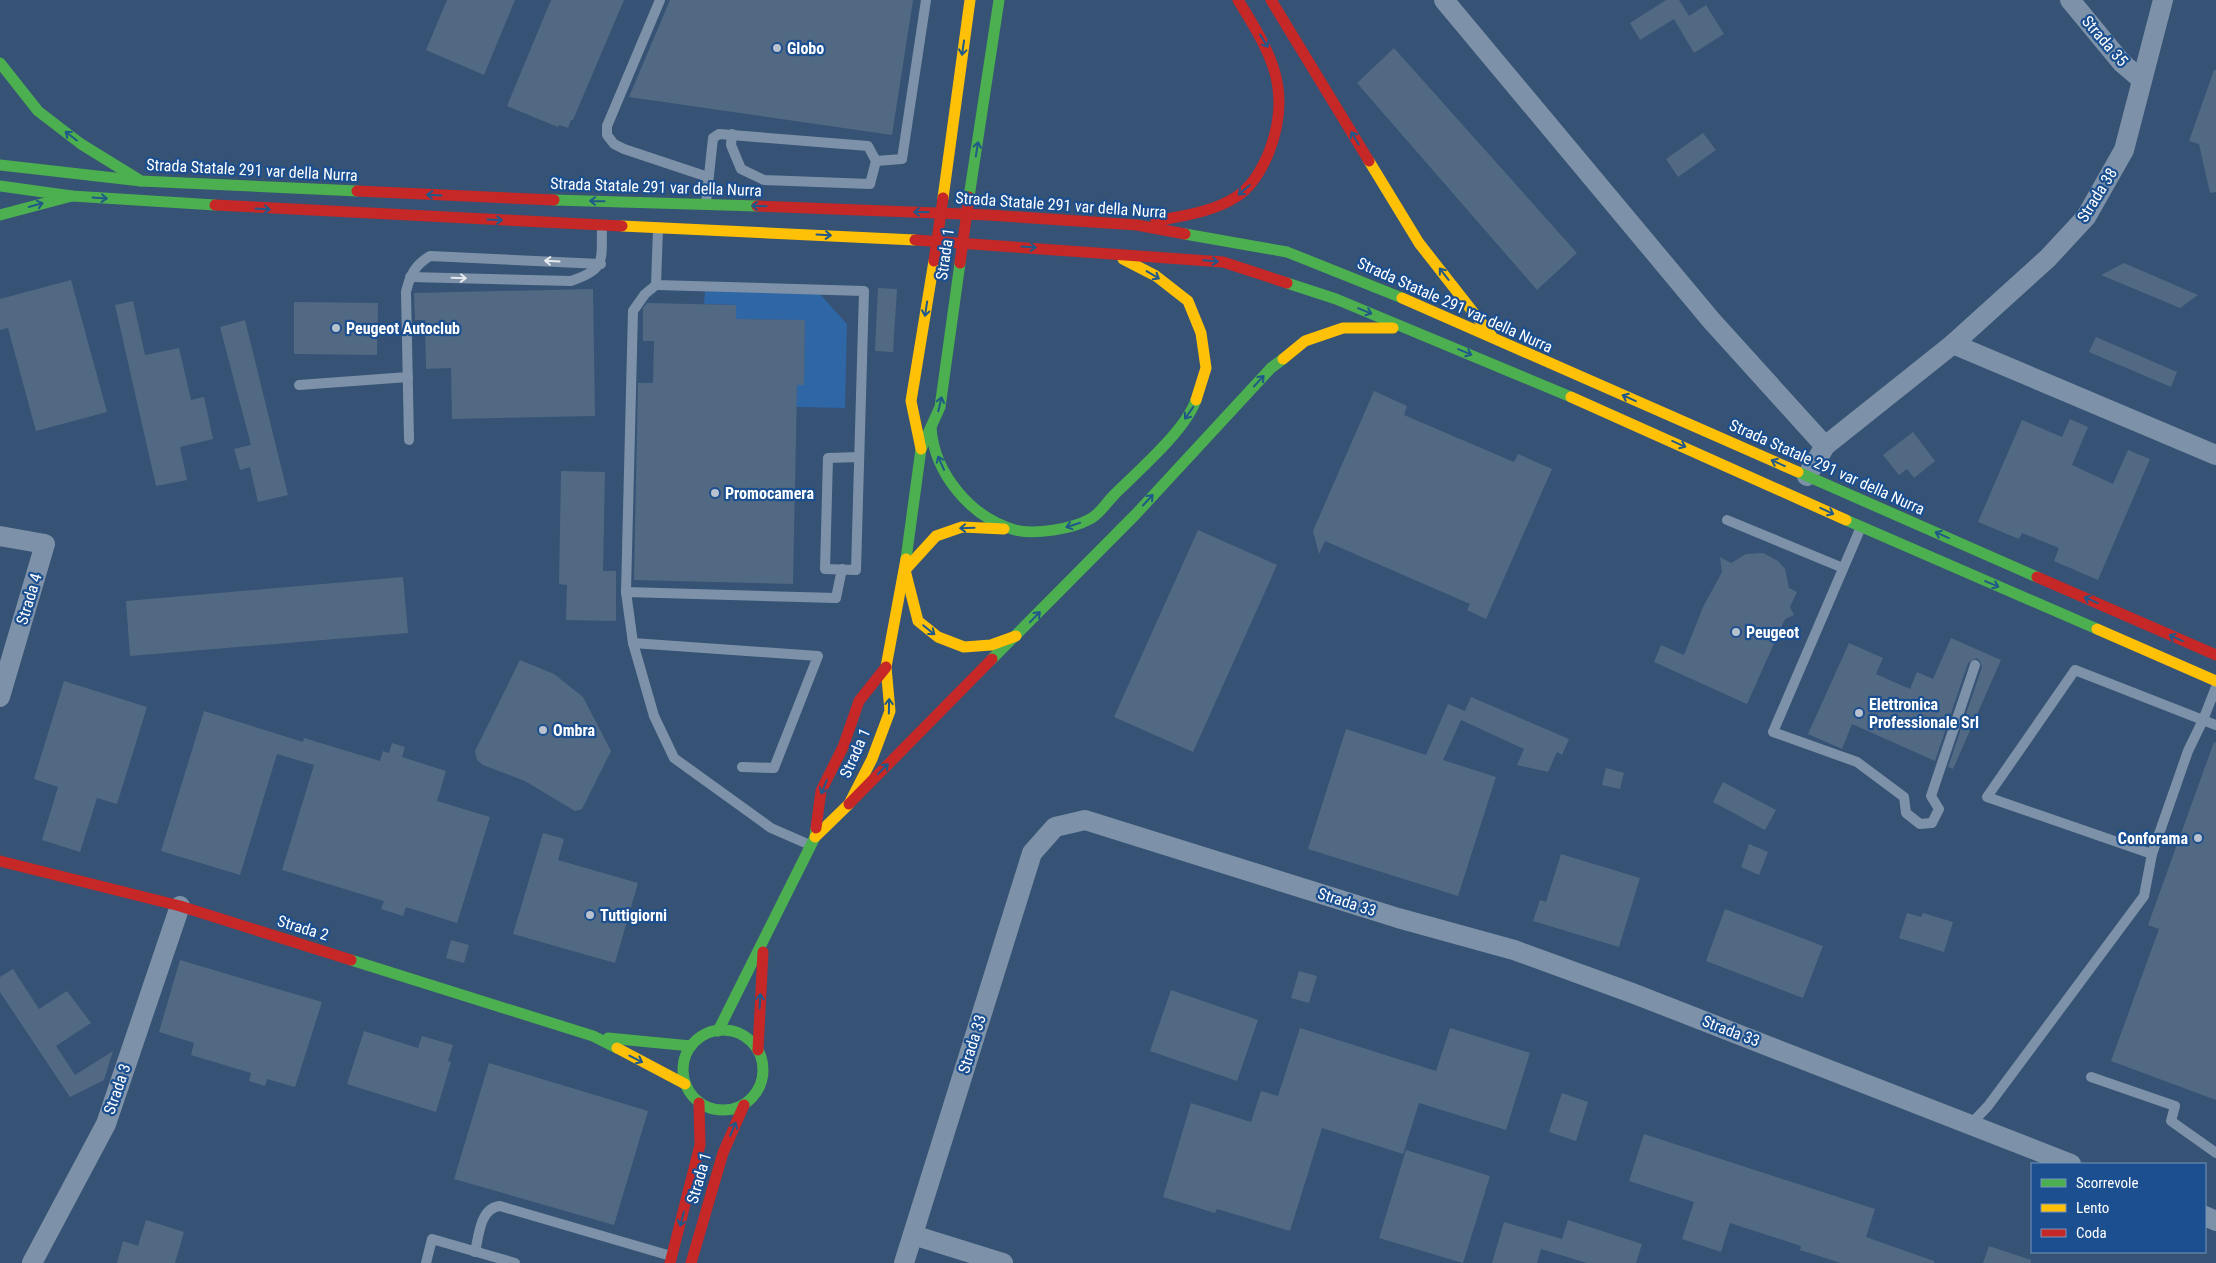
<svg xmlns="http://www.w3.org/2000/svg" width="2216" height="1263" font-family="'Roboto Condensed',sans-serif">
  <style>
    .green { fill: #2f66a5 }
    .building { fill: #526984 }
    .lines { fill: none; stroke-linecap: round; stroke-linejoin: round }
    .lane { stroke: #7d92a8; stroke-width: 10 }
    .street { stroke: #7d92a8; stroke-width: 20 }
    .fast { stroke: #4caf50; stroke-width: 11 }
    .slow { stroke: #ffc107; stroke-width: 11 }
    .jam { stroke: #c62828; stroke-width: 11 }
    .jam-bridge { stroke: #c62828; stroke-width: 11 }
    .oneway { stroke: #205989 }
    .oneway2 { stroke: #e5e9ee }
    .poi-dot { fill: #b9c2ce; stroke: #1b4f8f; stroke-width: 2 }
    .labels { text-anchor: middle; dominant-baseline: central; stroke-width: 4.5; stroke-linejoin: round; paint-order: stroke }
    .street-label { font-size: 16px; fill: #fff; stroke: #1b4f8f }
    .poi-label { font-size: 16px; font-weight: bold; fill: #fff; stroke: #1b4f8f; text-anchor: start }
  </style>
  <rect width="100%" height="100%" fill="#365274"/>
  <polygon class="green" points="705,291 819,293 847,324 845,408 796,407 797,385 804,385 805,320 736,319 736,305 704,304"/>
  <g class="building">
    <polygon points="447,0 515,0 484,75 426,50"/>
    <polygon points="551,0 624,0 573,120 571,120 568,128 559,125 558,127 507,106"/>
    <polygon points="670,0 913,0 892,135 629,97"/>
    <polygon points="1666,0 1679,0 1689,16 1706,5 1724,34 1694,53 1674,19 1640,40 1630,23"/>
    <polygon points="1394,48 1577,253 1537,290 1357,83"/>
    <polygon points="2214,70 2216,70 2216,192 2210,193 2199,144 2189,141"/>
    <polygon points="1703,133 1716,150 1678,177 1666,159"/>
    <polygon points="2124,263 2198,295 2180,308 2101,275"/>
    <polygon points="71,280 107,412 36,431 8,328 0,330 0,299"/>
    <polygon points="878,288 897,289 893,352 875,351"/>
    <polygon points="593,289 595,416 452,419 451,368 426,369 425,320 415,320 414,293"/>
    <polygon points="133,301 145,355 179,348 191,400 204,397 213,439 180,447 187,480 156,486 115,305"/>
    <polygon points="294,302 378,303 377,355 294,354"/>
    <polygon points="647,303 736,305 736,319 805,320 804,385 797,385 793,584 634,580 638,383 653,383 654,341 643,341 643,308"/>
    <polygon points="245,320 288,495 258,502 250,467 240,470 234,449 251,445 220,327"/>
    <polygon points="2096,337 2177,372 2171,387 2089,352"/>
    <polygon points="1374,391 1407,406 1404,415 1514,462 1518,454 1552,469 1486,619 1467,610 1470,604 1325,541 1319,554 1313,531"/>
    <polygon points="2070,419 2088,427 2072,465 2113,484 2128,450 2150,459 2098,580 2054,561 2059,548 2022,533 2019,539 1978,522 2022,420 2062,437"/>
    <polygon points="1913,432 1935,461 1914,478 1907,469 1899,475 1883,455"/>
    <polygon points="561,471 605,472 603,571 616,571 616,621 566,620 567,585 559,584"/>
    <polygon points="1198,530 1277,565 1193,752 1114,717"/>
    <polygon points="1763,553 1778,561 1785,569 1789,588 1797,592 1790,607 1794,615 1785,619 1747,704 1654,662 1661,645 1684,655 1703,607 1722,572 1720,557 1731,563 1746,554"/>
    <polygon points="403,577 408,633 130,656 126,601"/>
    <polygon points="1951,638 2001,660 1953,769 1948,767 1982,667 1980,661 1977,658 1968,663 1935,761 1852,724 1842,749 1808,734 1849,643 1883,658 1876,674 1910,689 1917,672 1933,679"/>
    <polygon points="520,660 554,674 583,697 611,751 582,809 575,811 525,781 483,765 477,760 475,751"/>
    <polygon points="64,681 147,707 117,804 97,798 80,852 42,840 58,787 34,779"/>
    <polygon points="1471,697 1569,739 1562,755 1557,752 1548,772 1517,765 1524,749 1461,720 1443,760 1496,777 1458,896 1308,849 1346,729 1426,755 1448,704 1465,711"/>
    <polygon points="204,711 303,742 304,738 380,761 383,751 389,753 392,743 405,747 402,757 446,771 437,801 490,817 457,923 406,907 403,916 381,909 384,901 282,870 314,765 277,754 240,875 161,851"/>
    <polygon points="2214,742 2216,743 2216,1100 2111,1061 2159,929 2148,925"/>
    <polygon points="1606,768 1624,773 1620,789 1602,785"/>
    <polygon points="1723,782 1776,810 1765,830 1713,802"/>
    <polygon points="543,833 564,839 558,860 638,883 615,963 513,934"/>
    <polygon points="1749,844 1768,852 1759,875 1741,867"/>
    <polygon points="1561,854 1640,878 1619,947 1533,921 1540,900 1546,902"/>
    <polygon points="1725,909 1823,946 1803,998 1706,961"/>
    <polygon points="1907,913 1921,917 1923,913 1953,922 1944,952 1899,938"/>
    <polygon points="451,940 469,945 464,963 446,958"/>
    <polygon points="180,960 322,1002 295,1087 267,1079 265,1086 249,1081 251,1073 191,1055 194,1043 159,1032"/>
    <polygon points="13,969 39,1009 67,991 91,1023 56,1046 75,1075 113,1051 104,1080 70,1097 0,992 0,977"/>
    <polygon points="1299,971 1317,976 1309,1003 1291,998"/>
    <polygon points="1171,990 1258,1020 1237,1081 1150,1051"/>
    <polygon points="1300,1028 1436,1071 1450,1028 1530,1053 1506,1130 1419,1103 1403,1154 1322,1128 1290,1231 1217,1209 1215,1213 1163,1197 1191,1103 1251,1122 1261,1091 1278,1096"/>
    <polygon points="364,1031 418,1048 422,1036 453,1045 448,1061 451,1062 436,1112 347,1084"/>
    <polygon points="489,1063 648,1111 614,1225 454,1179"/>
    <polygon points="1562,1093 1588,1102 1576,1141 1549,1132"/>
    <polygon points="1644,1134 1875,1209 1866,1237 1934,1261 1934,1263 1841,1263 1800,1250 1801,1246 1730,1223 1721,1252 1682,1239 1694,1202 1629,1181"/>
    <polygon points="1406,1150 1490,1176 1463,1263 1379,1238"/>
    <polygon points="146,1220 184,1232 175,1263 117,1263 123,1241 138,1246"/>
    <polygon points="1568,1220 1642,1244 1636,1263 1587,1263 1541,1249 1537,1263 1492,1263 1504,1222 1562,1239"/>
    <polygon points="1989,1246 2031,1260 2031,1263 1983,1263"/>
  </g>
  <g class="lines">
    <g class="lane">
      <polyline points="660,0 607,126 607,135 614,144 624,149 708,177"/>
      <polyline points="732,134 731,145 741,169 764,180 870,184 876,161"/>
      <polyline points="706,203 713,138 719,134 868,146 876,161 902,159 926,0"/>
      <polyline points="658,229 656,285 864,291 856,570 825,569 828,458 859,457"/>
      <path d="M410,277L571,281C607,269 601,261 602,227"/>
      <polyline points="299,385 408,377"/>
      <path d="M409,440L406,292C410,275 415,265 430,256L601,264"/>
      <polyline points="1727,520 1843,568"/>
      <polyline points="1861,527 1773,732 1857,762 1904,797 1906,813 1920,824 1932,823 1939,809 1931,796 1975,665"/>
      <polyline points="626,592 633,311 645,294 656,285"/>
      <polyline points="633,643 818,656 774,768 742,767"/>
      <polyline points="810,845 771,828 674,758 654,716 633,643 626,592 836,598 842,569"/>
      <polyline points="2152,854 1987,797 2075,670 2216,725"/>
      <polyline points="2091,1077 2175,1106 2171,1121 2216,1153"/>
      <polyline points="1970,1125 1988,1106 2144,896 2152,854 2188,751 2203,720 2216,687"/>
      <path d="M475,1252C479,1235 480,1208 500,1206L671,1256"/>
      <polyline points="426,1263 432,1239 515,1263"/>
    </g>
    <g class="street">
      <polyline points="1444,0 1711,320 1825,446"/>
      <polyline points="2070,0 2122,63 2142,80"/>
      <polyline points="1953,344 2216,455"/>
      <polyline points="1807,476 1825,446 1953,344 2048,258 2086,217 2124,150 2163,0"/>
      <polyline points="0,536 45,544 0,697"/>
      <polyline points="2205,1216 2216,1221"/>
      <polyline points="913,1235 1003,1263"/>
      <polyline points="32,1263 106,1124 180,906"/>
      <polyline points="904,1263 1032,853 1055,827 1085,820 1398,918 1514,950 1632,993 2071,1164"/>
    </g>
    <g class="fast">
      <polyline points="0,63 38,111 81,144 141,181"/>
      <polyline points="0,165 141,181 357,191"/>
      <polyline points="0,186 72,196 215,205"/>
      <polyline points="969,197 999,0"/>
      <polyline points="554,200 757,206"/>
      <polyline points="0,215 72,196"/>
      <polyline points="1185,234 1287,252 1402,298"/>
      <polyline points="1287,283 1336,299 1571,397"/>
      <path d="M931,427C934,473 970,517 1015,530C1035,535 1072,529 1090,519C1099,515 1107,502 1114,495C1138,471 1185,431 1196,400"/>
      <polyline points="1798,472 2037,577"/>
      <polyline points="1846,520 2097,629"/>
      <polyline points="906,559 921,449 940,407 960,263"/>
      <polyline points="992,659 1136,514 1271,368 1283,359"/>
      <polyline points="351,960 593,1036 617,1048"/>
      <circle cx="723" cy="1070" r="40"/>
      <polyline points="718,1031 815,837 816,828"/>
      <polyline points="608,1038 691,1046"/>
    </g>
    <g class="slow">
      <polyline points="1369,161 1419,243 1491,335"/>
      <polyline points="943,198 970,0"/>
      <polyline points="622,226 915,240"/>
      <polyline points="1123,259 1156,276 1188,301 1201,333 1206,368 1196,400"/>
      <polyline points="1402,298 1798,472"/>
      <polyline points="1283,359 1305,341 1343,328 1393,328"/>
      <polyline points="1571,397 1846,520"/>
      <polyline points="921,449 911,401 934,261"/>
      <polyline points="1004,529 962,527 936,536 905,570 918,621 938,637 964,647 991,645 1016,636"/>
      <polyline points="2097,629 2216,681"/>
      <polyline points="815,837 849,804 872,759 890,711 886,667 906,559"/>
      <polyline points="617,1048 685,1084"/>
    </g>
    <g class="jam">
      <polyline points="1271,0 1369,161"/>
      <polyline points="357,191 554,200"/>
      <polyline points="215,205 622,226"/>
      <polyline points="757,206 988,215 1137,225 1185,234"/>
      <path d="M1156,221C1182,216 1213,212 1236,197C1252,187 1262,169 1269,152C1293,90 1271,53 1238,0"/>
      <polyline points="915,240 1223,262 1287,283"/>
      <polyline points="2037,577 2216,655"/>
      <polyline points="849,804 992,659"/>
      <polyline points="816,828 821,791 843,747 859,701 886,667"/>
      <polyline points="0,861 180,906 351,960"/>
      <polyline points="758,1050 763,952"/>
      <polyline points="670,1263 700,1145 699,1103"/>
      <polyline points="691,1263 723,1153 744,1105"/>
    </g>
    <g class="jam-bridge">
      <polyline points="934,261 943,198"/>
      <polyline points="960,263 969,197"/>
    </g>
  </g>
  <defs><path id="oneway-shaft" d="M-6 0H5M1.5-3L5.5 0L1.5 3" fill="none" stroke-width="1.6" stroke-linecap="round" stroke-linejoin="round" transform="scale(1.25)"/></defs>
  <g class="oneway">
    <use href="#oneway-shaft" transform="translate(1264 41) rotate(58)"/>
    <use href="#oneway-shaft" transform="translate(963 48) rotate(98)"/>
    <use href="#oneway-shaft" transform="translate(71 136) rotate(-143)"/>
    <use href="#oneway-shaft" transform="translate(1355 138) rotate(-121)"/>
    <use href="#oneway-shaft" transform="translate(977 149) rotate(-81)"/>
    <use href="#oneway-shaft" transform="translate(1244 190) rotate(140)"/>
    <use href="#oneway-shaft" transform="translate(434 195) rotate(-177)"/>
    <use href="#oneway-shaft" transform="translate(100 198) rotate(4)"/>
    <use href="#oneway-shaft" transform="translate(597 201) rotate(-179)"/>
    <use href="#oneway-shaft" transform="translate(36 205) rotate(-16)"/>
    <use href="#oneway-shaft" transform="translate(759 206) rotate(-178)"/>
    <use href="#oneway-shaft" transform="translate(263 209) rotate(4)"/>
    <use href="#oneway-shaft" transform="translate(921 212) rotate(-178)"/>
    <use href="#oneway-shaft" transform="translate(495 220) rotate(3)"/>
    <use href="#oneway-shaft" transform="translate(824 235) rotate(3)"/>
    <use href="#oneway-shaft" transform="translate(1029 247) rotate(4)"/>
    <use href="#oneway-shaft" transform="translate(1211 261) rotate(5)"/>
    <use href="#oneway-shaft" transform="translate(1444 274) rotate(-128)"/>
    <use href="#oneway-shaft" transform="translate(1153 275) rotate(31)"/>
    <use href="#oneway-shaft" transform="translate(926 309) rotate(99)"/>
    <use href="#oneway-shaft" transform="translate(1365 311) rotate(22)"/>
    <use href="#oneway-shaft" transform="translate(1465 352) rotate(23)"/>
    <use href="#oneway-shaft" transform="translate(1259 381) rotate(-47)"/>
    <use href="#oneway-shaft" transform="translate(1629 398) rotate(-156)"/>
    <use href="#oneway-shaft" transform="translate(940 404) rotate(-77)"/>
    <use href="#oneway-shaft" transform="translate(1189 413) rotate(125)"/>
    <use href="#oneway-shaft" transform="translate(1679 444) rotate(24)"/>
    <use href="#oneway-shaft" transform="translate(941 463) rotate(-114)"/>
    <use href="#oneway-shaft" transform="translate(1778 463) rotate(-156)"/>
    <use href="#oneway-shaft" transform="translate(1148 500) rotate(-47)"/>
    <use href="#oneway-shaft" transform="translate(1827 511) rotate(25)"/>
    <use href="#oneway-shaft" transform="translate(1073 525) rotate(162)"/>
    <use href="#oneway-shaft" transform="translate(967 528) rotate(178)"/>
    <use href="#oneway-shaft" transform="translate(1942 535) rotate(-156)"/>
    <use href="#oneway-shaft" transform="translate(1992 584) rotate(23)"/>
    <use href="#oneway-shaft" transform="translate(2091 600) rotate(-156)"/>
    <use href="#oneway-shaft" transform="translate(1035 617) rotate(-46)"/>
    <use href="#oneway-shaft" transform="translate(929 630) rotate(39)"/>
    <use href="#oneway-shaft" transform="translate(2176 638) rotate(-156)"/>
    <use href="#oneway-shaft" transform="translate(889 706) rotate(-89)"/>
    <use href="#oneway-shaft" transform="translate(883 769) rotate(-45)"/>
    <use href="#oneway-shaft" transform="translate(824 787) rotate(112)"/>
    <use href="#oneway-shaft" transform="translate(760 1001) rotate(-87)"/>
    <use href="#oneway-shaft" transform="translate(636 1059) rotate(27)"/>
    <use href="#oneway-shaft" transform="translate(733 1129) rotate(-67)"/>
    <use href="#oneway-shaft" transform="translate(682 1219) rotate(105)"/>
  </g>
  <g class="oneway2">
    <use href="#oneway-shaft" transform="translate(552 261) rotate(-177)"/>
    <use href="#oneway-shaft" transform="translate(459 278) rotate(2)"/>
  </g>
  <g class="poi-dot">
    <circle cx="777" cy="48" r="5"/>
    <circle cx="336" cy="328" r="5"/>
    <circle cx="715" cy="493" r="5"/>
    <circle cx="1736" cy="632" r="5"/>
    <circle cx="1859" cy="713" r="5"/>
    <circle cx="543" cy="730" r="5"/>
    <circle cx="2198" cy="838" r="5"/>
    <circle cx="590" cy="915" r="5"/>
  </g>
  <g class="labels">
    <g class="street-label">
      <text transform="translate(2105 41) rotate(49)">Strada 35</text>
      <text transform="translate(252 170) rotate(3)">Strada Statale 291 var della Nurra</text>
      <text transform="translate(656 187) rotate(2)">Strada Statale 291 var della Nurra</text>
      <text transform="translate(2097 195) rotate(-58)">Strada 38</text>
      <text transform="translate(1061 205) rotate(4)">Strada Statale 291 var della Nurra</text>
      <text transform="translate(945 254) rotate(-82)">Strada 1</text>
      <text transform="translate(1455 305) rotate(24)">Strada Statale 291 var della Nurra</text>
      <text transform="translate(1827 467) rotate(24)">Strada Statale 291 var della Nurra</text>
      <text transform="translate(29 599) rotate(-73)">Strada 4</text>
      <text transform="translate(855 753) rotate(-66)">Strada 1</text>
      <text transform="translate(1347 902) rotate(18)">Strada 33</text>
      <text transform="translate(303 928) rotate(17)">Strada 2</text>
      <text transform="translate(1731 1031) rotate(21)">Strada 33</text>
      <text transform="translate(972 1044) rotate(-73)">Strada 33</text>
      <text transform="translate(117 1089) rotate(-71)">Strada 3</text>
      <text transform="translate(699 1178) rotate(-74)">Strada 1</text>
    </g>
    <g class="poi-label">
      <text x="787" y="48">Globo</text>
      <text x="346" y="328">Peugeot Autoclub</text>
      <text x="725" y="493">Promocamera</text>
      <text x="1746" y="632">Peugeot</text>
      <text x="1869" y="704">Elettronica<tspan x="1869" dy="18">Professionale Srl</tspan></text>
      <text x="553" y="730">Ombra</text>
      <text x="2188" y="838" text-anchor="end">Conforama</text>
      <text x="600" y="915">Tuttigiorni</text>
    </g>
  </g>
  <rect x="2031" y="1163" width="175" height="90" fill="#1b4f8f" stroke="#7695bc"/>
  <rect x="2041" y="1179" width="25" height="8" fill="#4caf50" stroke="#7695bc"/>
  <text x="2076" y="1188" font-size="15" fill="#ffffff">Scorrevole</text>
  <rect x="2041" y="1204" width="25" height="8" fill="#ffc107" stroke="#7695bc"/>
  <text x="2076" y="1213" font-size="15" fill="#ffffff">Lento</text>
  <rect x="2041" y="1229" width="25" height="8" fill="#c62828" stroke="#7695bc"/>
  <text x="2076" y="1238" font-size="15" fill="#ffffff">Coda</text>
</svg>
